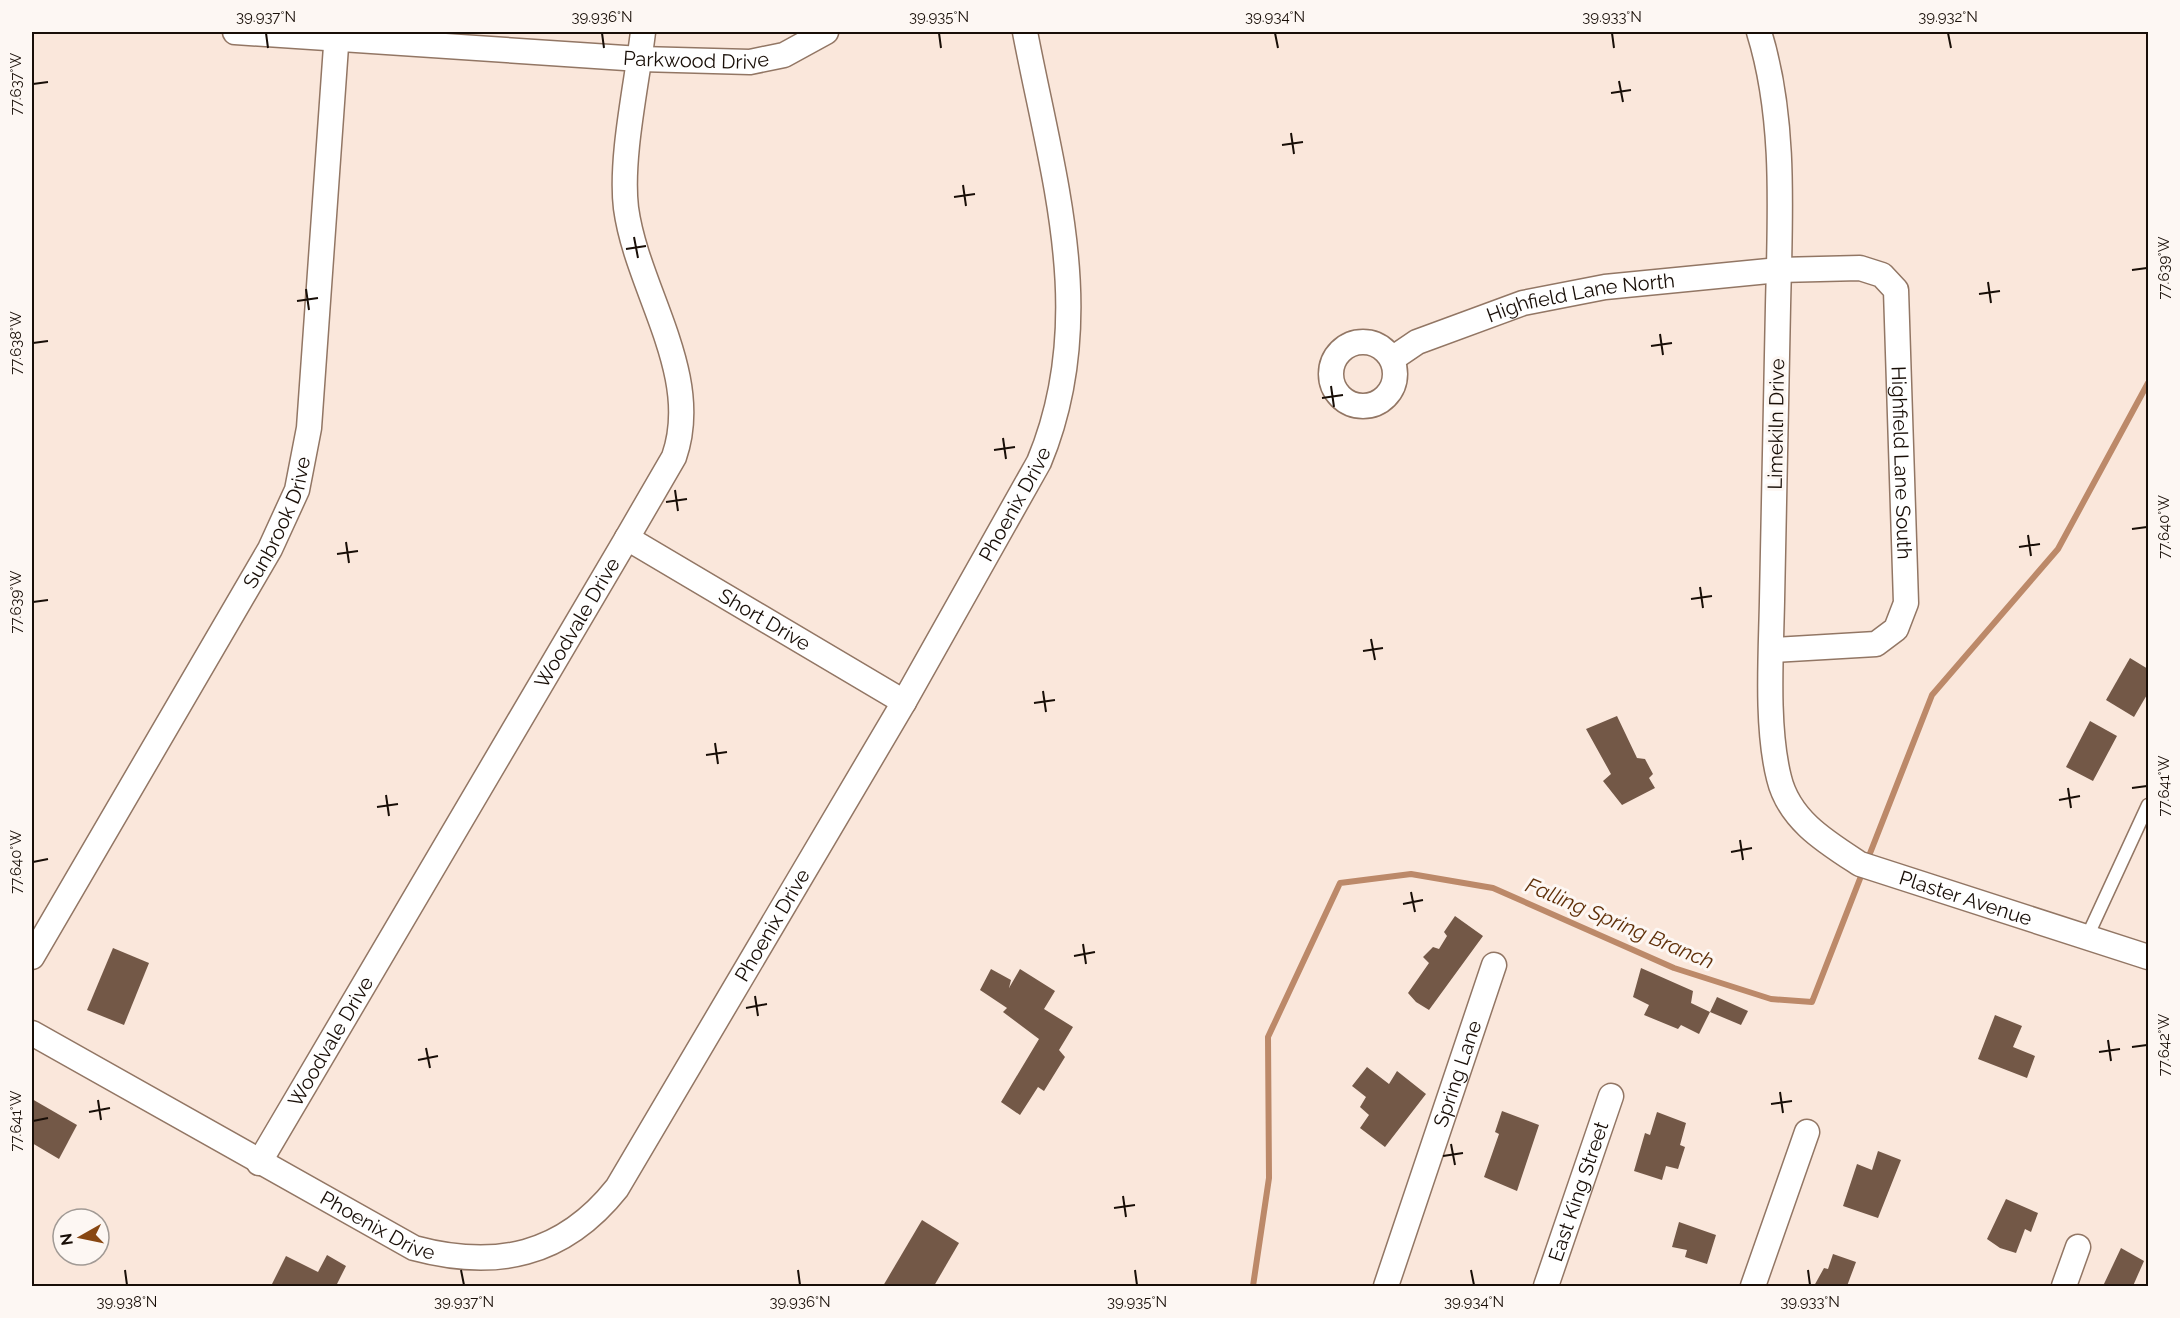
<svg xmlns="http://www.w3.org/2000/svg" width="2180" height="1318" font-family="Raleway,sans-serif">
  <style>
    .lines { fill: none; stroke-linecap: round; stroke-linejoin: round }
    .stream { stroke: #bc8969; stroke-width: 6 }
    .building { fill: #735847 }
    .lane-casing { stroke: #927664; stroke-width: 15 }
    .street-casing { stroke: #927664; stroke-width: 27 }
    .lane { stroke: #fff; stroke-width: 12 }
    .street { stroke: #fff; stroke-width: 24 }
    .ticks { fill: none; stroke: #180e07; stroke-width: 2 }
    .labels { text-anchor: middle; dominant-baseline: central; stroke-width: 6; stroke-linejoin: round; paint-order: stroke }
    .street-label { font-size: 20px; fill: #180e07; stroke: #fdf7f3 }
    .water-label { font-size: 21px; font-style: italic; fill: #603009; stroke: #fdf7f3 }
    .neatline { fill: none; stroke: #180e07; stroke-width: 2 }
    .ticks-label { font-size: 15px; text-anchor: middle; fill: #180e07 }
  </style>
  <rect width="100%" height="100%" fill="#fae7db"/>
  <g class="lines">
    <g class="stream">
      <polyline points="1867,861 1932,695 2058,549 2148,383"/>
      <polyline points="1253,1286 1269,1178 1268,1037 1340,883 1411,874 1493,888 1674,968 1771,999 1812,1002 1863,871"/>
    </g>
  </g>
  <g class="building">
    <polygon points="2130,658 2148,669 2148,693 2134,717 2106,700"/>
    <polygon points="1617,716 1637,758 1645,759 1653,774 1649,778 1655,788 1622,805 1603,781 1611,774 1586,729"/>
    <polygon points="2090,721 2117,736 2093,781 2066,767"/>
    <polygon points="1455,916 1483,936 1429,1010 1416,1002 1408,993 1429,963 1423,957 1433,947 1439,949 1447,936 1444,932"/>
    <polygon points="113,948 149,963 124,1025 87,1010"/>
    <polygon points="1641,968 1693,991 1691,1003 1710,1012 1699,1034 1681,1025 1678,1029 1644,1015 1649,1005 1633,997"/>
    <polygon points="991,969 1011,980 1009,988 1020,969 1055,991 1044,1009 1073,1027 1059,1050 1065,1057 1044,1091 1038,1087 1020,1115 1001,1102 1039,1039 1003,1012 1007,1008 980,990"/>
    <polygon points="1717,997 1748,1011 1741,1025 1710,1012"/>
    <polygon points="1995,1015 2022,1026 2013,1047 2035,1056 2027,1078 1978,1059"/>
    <polygon points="1367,1067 1389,1084 1397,1071 1426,1094 1385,1147 1360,1128 1369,1115 1360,1107 1366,1097 1352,1086"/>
    <polygon points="32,1099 77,1125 59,1159 32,1143"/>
    <polygon points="1502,1111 1539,1125 1517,1191 1484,1177 1499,1134 1495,1132"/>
    <polygon points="1657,1112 1686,1123 1680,1145 1685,1147 1678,1169 1666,1166 1662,1180 1634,1171 1645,1133 1650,1135"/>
    <polygon points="1878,1151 1901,1160 1878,1218 1843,1206 1857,1164 1872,1170"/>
    <polygon points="2006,1199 2038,1213 2031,1232 2025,1229 2016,1253 2000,1248 1987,1239"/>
    <polygon points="922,1220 959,1243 934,1286 883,1286"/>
    <polygon points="1679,1222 1716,1235 1707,1264 1685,1257 1687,1250 1672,1247"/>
    <polygon points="2121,1248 2144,1261 2133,1286 2103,1286"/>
    <polygon points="1833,1254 1856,1262 1847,1286 1814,1286 1824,1268 1828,1269"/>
    <polygon points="327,1255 346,1266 336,1286 271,1286 286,1256 318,1272"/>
  </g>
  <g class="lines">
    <defs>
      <polyline id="lane" points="2087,937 2148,805"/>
      <g id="street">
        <path id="s1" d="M235,32L640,59L750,62L784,55L826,32"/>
        <path id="s2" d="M1759,32C1786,119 1780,216 1778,306C1776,405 1774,503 1772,601C1771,654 1766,727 1779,778C1789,820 1826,842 1860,864L2148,957"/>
        <circle cx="1363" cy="374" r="32"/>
        <path id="s3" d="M1392,359L1417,342L1523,303L1605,287L1779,270L1860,268L1882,275L1896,290L1906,603L1896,629L1876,644L1772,650"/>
        <path id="s4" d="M627,538L904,702"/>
        <path id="s5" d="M32,957L270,549L297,490L309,428L337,32"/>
        <path id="s6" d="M32,1033L414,1248C496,1270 563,1256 617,1188L904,702L1039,462C1099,318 1053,178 1025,32"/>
        <path id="s7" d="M259,1163L627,538L674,457C703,374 637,290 626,208C620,158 637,83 643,32"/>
        <path id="s8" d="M1386,1286L1494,965"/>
        <path id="s9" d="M1546,1286L1611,1096"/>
        <polyline points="1753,1286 1807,1132"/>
        <polyline points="2064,1286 2078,1247"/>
      </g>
    </defs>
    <use href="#lane" class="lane-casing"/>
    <use href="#street" class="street-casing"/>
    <use href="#lane" class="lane"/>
    <use href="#street" class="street"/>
  </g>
  <path class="ticks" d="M266,33L268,48M602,33L604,48M939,33L941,48M1275,33L1278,48M1612,33L1614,48M1948,33L1951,48M1619,81L1623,102M33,84L48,82M1611,93L1631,90M1291,133L1294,154M1282,145L1303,142M963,185L966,206M954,197L975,194M634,237L638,258M626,249L646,246M2132,270L2147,268M1988,282L1991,303M306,289L309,310M1979,294L2000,291M297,301L318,298M1660,334L1663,355M33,343L48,341M1651,346L1672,343M1331,386L1334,407M1322,398L1343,395M1003,438L1006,459M994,450L1015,447M675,490L678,511M666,502L687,499M2132,529L2147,527M2028,535L2031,556M346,542L349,563M2019,547L2040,544M337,554L358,551M1700,587L1703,608M1691,599L1712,596M33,602L48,600M1371,639L1375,660M1363,651L1383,648M1043,691L1046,712M1034,703L1055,700M715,743L718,764M706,755L727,752M2068,788L2071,808M2132,788L2147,786M386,795L389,816M2059,800L2080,796M377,807L398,804M1740,840L1743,860M1731,852L1752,848M33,862L48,859M1411,892L1415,912M1403,904L1423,900M1083,944L1086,964M1074,956L1095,952M755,996L758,1016M746,1008L767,1004M2108,1040L2111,1061M2132,1047L2147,1045M426,1048L430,1068M2099,1052L2120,1049M418,1060L438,1056M1780,1092L1783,1113M98,1100L101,1120M1771,1104L1792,1101M89,1112L110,1108M33,1121L48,1118M1451,1144L1455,1165M1443,1156L1463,1153M1123,1196L1126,1217M1114,1208L1135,1205M125,1270L127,1285M461,1270L464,1285M798,1270L800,1285M1135,1270L1137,1285M1471,1270L1474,1285M1808,1270L1810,1285"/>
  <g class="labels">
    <g class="street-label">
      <text stroke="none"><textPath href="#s1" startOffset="462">Parkwood Drive</textPath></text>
      <text stroke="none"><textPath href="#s3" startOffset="201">Highfield Lane North</textPath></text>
      <text transform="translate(1776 424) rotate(-89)">Limekiln Drive</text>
      <text stroke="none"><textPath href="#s3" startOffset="699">Highfield Lane South</textPath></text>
      <text stroke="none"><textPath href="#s6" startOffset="1456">Phoenix Drive</textPath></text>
      <text stroke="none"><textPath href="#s5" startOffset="500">Sunbrook Drive</textPath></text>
      <text stroke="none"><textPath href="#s4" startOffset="160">Short Drive</textPath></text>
      <text stroke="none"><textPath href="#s7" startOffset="627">Woodvale Drive</textPath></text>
      <text stroke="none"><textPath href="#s2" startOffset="981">Plaster Avenue</textPath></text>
      <text stroke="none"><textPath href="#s6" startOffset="970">Phoenix Drive</textPath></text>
      <text stroke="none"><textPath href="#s7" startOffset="141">Woodvale Drive</textPath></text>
      <text stroke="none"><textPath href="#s8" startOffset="224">Spring Lane</textPath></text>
      <text stroke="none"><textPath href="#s9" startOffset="100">East King Street</textPath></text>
      <text stroke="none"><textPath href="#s6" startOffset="396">Phoenix Drive</textPath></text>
    </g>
    <g class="water-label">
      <text transform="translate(1620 923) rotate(23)">Falling Spring Branch</text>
    </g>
  </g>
  <rect width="2180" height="1318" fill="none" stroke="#fdf7f3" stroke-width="66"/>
  <g transform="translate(81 1237) rotate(261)"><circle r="28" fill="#fdf7f3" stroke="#a19a95" stroke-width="1.5"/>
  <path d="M0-4.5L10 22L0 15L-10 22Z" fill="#884712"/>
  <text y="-9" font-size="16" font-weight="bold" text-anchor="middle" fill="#180e07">N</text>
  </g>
  <rect x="33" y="33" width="2114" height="1252" class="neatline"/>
  <g class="ticks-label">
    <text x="266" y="22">39.937°N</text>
    <text x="602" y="22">39.936°N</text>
    <text x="939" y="22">39.935°N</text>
    <text x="1275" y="22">39.934°N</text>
    <text x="1612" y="22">39.933°N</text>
    <text x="1948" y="22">39.932°N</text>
    <text transform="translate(16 84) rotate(-90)" y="5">77.637°W</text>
    <text transform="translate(2164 268) rotate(-90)" y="5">77.639°W</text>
    <text transform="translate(16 343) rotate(-90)" y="5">77.638°W</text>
    <text transform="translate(2164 527) rotate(-90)" y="5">77.640°W</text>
    <text transform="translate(16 602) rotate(-90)" y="5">77.639°W</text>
    <text transform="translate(2164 786) rotate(-90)" y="5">77.641°W</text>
    <text transform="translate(16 862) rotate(-90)" y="5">77.640°W</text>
    <text transform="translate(2164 1045) rotate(-90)" y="5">77.642°W</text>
    <text transform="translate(16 1121) rotate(-90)" y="5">77.641°W</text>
    <text x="127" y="1307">39.938°N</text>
    <text x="464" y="1307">39.937°N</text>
    <text x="800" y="1307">39.936°N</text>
    <text x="1137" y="1307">39.935°N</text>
    <text x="1474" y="1307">39.934°N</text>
    <text x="1810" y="1307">39.933°N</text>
  </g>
</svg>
